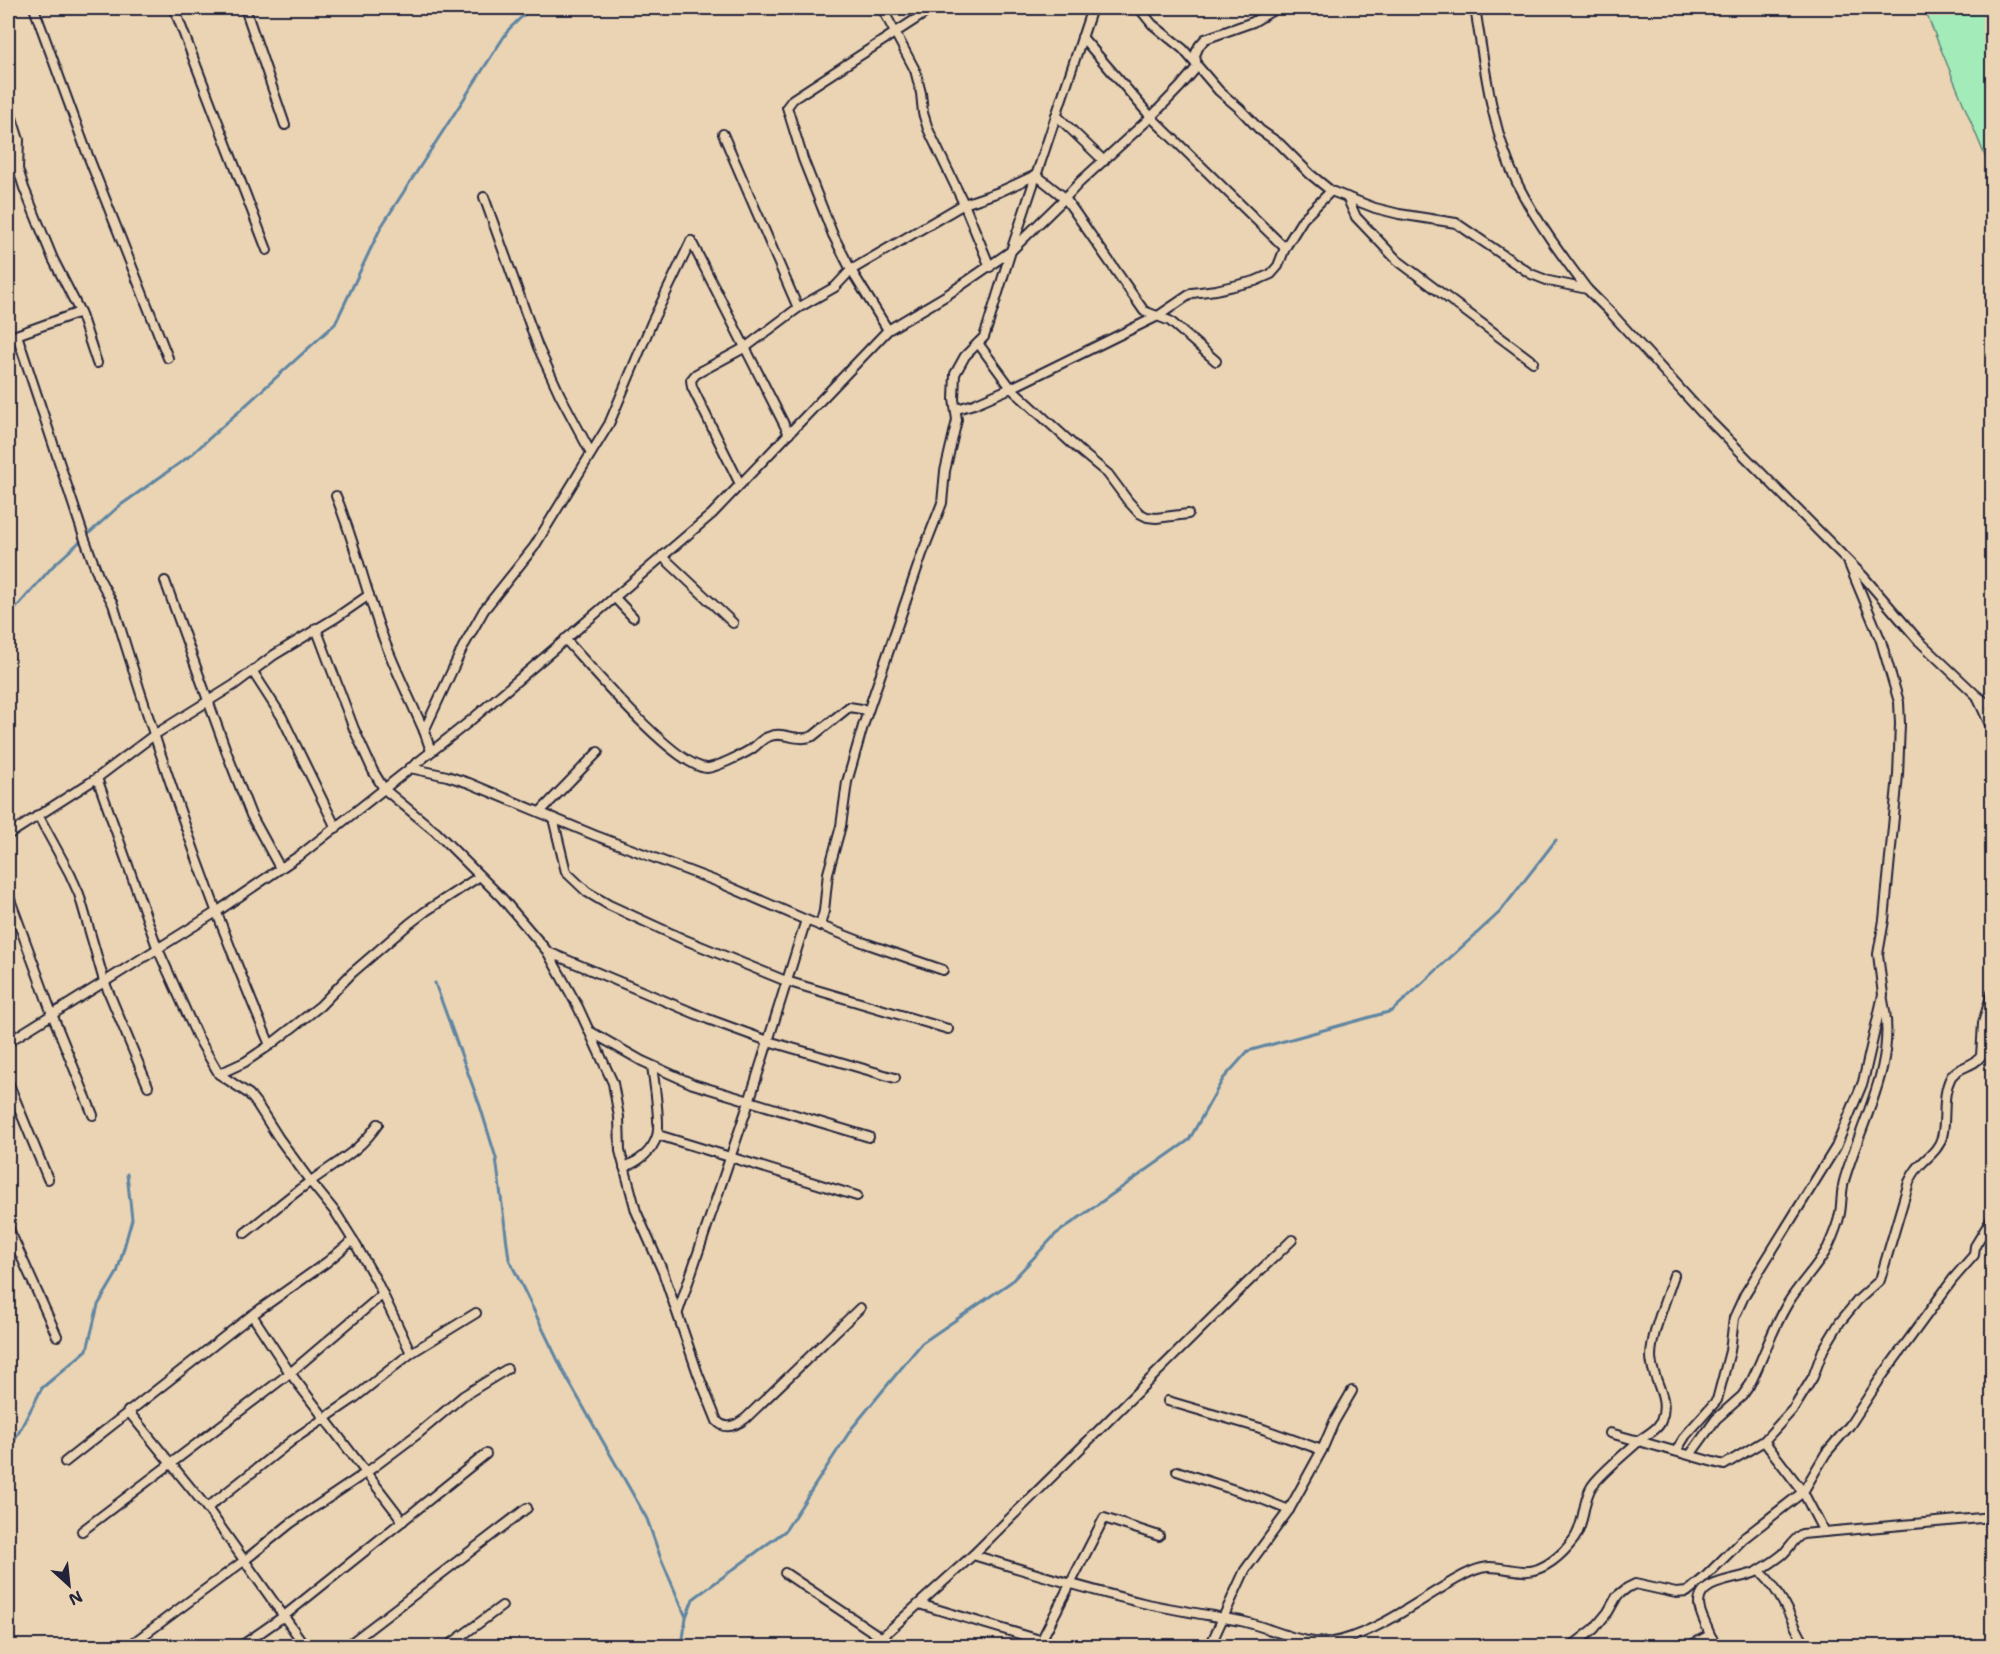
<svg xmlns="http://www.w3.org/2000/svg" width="2000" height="1654" font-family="'Shantell Sans',sans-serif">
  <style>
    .green { fill: #a3ecba; stroke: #62877a; stroke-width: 1.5 }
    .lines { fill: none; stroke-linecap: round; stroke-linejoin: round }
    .stream { stroke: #5f85a3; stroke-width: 3 }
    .street-casing { stroke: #22223b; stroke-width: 12 }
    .street { stroke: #ead4b3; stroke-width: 8 }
  </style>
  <rect width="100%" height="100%" fill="#ead4b3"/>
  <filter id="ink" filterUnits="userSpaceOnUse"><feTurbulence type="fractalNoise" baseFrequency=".0167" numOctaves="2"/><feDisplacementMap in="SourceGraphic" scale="12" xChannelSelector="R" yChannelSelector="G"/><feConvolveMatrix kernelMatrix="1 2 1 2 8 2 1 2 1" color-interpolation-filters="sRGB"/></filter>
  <g filter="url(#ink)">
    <polygon class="green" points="1924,8 1992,8 1992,173"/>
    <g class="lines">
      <g class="stream">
        <polyline points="8,617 53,566 118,507 191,455 335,324 381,227 509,29 531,8"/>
        <polyline points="435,983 480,1106 496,1158 509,1259 564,1373 647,1519 660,1556 685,1615"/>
        <polyline points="8,1453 42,1388 87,1350 98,1305 117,1273 132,1219 127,1174"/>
        <polyline points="682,1646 686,1617 693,1599 785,1531 852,1428 922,1343 1011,1282 1056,1234 1189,1140 1223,1079 1248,1051 1392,1011 1500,912 1556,840"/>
      </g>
      <defs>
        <g id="street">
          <polyline points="34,8 87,153 168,358"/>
          <polyline points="174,8 267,250"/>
          <polyline points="245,8 285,125"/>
          <polyline points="882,8 915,70 921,93 923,113 928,129 964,204 990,267"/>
          <polyline points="1139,8 1152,24 1183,49 1219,91 1239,108 1260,130 1280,144 1310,174 1331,191 1375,208 1399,214 1456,223 1531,274 1549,281 1587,289 1611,313 1702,413 1863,576 1919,641 1976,695 1992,707"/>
          <path d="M1475,8C1485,67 1491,130 1518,185C1536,221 1563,257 1587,289"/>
          <polyline points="1082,37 1151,117 1285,248"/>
          <polyline points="8,105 19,140 18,169 24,188 53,259 80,312 97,363"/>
          <polyline points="1056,115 1104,161"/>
          <polyline points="723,134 798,308"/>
          <polyline points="484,197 538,347 560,395 591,453"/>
          <polyline points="1347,197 1356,217 1397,260 1533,362"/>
          <polyline points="691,241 789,434"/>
          <polyline points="888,330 851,270 833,235 803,159 787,107 793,99 933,8"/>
          <path d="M17,335L84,537L99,578L113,604C158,753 209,902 270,1045L245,1062L219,1074"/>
          <polyline points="8,338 80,312"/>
          <polyline points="978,343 1011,388 1079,450 1108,474 1128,501 1139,513 1147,517 1156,518 1188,514"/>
          <polyline points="957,409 974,404 1011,388 1158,316 1192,293 1216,290 1255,281 1271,274 1278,266 1285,248 1303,219 1331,191"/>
          <polyline points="740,484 692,387 691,380 696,374 746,347 798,308 835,287 851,270 964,204 999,192 1036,175 1065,198 1144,311 1170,321 1216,361"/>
          <path d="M336,496C352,535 362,576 376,617C388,656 408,694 424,731"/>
          <polyline points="662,556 733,623"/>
          <polyline points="165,581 228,756 251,815 280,868"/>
          <polyline points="614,597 633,617"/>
          <path d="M316,628L354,729L373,771L384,789L436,832L501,897L547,951L578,1007L613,1083L619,1117L620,1151L636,1211L663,1272L698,1374L717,1421C726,1431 737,1425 746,1418L860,1308"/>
          <path d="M565,639C590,666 674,767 707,768C715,768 746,753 753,748C758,744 762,739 768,737C782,730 797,743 813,736L849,707L868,710"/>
          <polyline points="253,672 282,717 336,828"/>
          <polyline points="1978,699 1992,729"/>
          <polyline points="431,751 424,731 463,647 484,610 534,547 609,424 652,322 691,241"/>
          <polyline points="410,768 447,776 469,783 594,835 718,882 806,920 862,942 943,970"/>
          <polyline points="97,778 157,947 197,1036 219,1074 249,1094 257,1104 278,1137 310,1181 336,1213 353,1240 376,1280 411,1353"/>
          <polyline points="540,812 598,752"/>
          <polyline points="38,815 70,874 79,894 104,981 148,1086"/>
          <polyline points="553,818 566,872 587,892 609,905 683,939 786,981 948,1029"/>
          <polyline points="8,835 97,778 154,735 234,685 274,655 337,617 369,595"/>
          <polyline points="8,894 52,1014 93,1115"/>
          <polyline points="820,926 824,911 828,873 841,826 847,782 863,726 922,554 942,503 945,471 957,420 954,399 955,374 965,356 984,337 988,325 1011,251 1092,8"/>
          <polyline points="548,952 708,1019 768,1041 895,1078"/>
          <polyline points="591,1032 642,1061 693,1084 869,1137"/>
          <polyline points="8,1042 218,911 303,853 470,721 712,514 888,330 947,295 1011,251 1065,198 1080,182 1151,117 1180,87 1197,67 1195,55 1199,46 1205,39 1253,22 1277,8"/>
          <polyline points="270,1045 320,1006 352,973 409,924 426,911 480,876"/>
          <polyline points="8,1082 48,1179"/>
          <polyline points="658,1135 857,1196"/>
          <path d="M624,1167C638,1162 652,1152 657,1136C661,1124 654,1081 652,1066"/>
          <polyline points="8,1227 57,1336"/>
          <path d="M245,1233C267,1216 288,1197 311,1181C337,1162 360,1151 378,1124"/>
          <polyline points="678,1312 749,1102 806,920"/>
          <polyline points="252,1315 290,1373 403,1521"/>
          <polyline points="1168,1401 1260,1428 1322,1450"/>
          <polyline points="128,1411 207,1508 305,1646"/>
          <path d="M1610,1433L1724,1465L1764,1441L1794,1408L1813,1377L1823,1350L1840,1322L1858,1300L1880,1280L1909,1182C1911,1178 1913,1174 1916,1170C1924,1159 1938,1152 1942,1137C1947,1118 1941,1096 1951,1077C1958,1066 1974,1067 1981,1056L1983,1023L1992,993"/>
          <polyline points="1676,1451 1686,1435 1717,1400 1730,1351 1734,1318 1745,1294 1836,1147 1863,1082 1883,995 1878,954 1884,920 1898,775 1900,724 1899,702 1881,641 1849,564"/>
          <path d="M1690,1455L1716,1419L1742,1396L1749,1386C1763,1359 1772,1329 1788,1303C1800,1283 1817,1268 1828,1247C1833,1236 1838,1225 1840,1213C1842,1202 1841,1192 1844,1181C1861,1121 1898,1064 1883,1000"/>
          <polyline points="65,1462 252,1315 327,1262 353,1240"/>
          <polyline points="1177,1471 1259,1498 1289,1510"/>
          <polyline points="207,1508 294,1439 353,1399 411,1353 476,1313"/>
          <polyline points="82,1531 290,1373 383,1294"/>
          <polyline points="1824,1532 1803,1492 1826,1453 1850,1425 1880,1379 1953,1279 1974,1255 1975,1246 1992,1218"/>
          <path d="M973,1555C1029,1572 1086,1589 1143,1603C1175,1610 1208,1615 1241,1621C1274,1628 1308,1650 1342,1640C1387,1627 1424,1596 1464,1575C1491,1561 1496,1569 1523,1571C1543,1573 1563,1554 1574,1539C1585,1524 1582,1501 1592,1486C1603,1471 1627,1452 1640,1440C1647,1434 1658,1430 1661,1421C1671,1397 1651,1379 1651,1357C1651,1334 1667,1297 1674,1275"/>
          <path d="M1759,1571C1780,1587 1792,1624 1806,1646"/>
          <polyline points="785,1573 894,1646"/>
          <polyline points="919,1604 1060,1646"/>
          <polyline points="1710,1635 1717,1646"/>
          <polyline points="881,1638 973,1555 1246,1284 1292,1240"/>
          <polyline points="1041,1641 1104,1518 1159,1536"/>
          <polyline points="129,1646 245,1560 291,1523 367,1472 419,1433 463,1396 507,1369"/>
          <polyline points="241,1646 284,1616 486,1454"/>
          <polyline points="347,1646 527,1508"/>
          <polyline points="448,1646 502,1606"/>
          <polyline points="1210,1646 1245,1570 1289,1510 1322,1450 1334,1422 1352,1391"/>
          <polyline points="1572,1646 1594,1629 1608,1612 1617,1596 1627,1588 1635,1584 1676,1593 1687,1592 1704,1578 1744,1538 1803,1492 1764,1441"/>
          <path d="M1689,1646L1710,1635C1707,1626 1699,1613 1699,1604C1699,1577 1744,1581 1760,1570C1768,1565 1776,1560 1783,1554C1790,1547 1794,1539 1802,1534L1992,1517"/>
        </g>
      </defs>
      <use href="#street" class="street-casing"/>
      <use href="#street" class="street"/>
    </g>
  </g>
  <rect width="2000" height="1654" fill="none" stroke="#ead4b3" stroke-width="30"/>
  <rect x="15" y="15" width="1970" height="1624" fill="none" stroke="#22223b" stroke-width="2" filter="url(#ink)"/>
  <g transform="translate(69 1585) rotate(153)" stroke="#ead4b3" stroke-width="4.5" paint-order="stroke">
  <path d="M0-4.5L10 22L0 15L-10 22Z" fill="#22223b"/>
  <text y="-9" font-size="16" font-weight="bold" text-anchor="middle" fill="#22223b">N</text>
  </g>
</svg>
